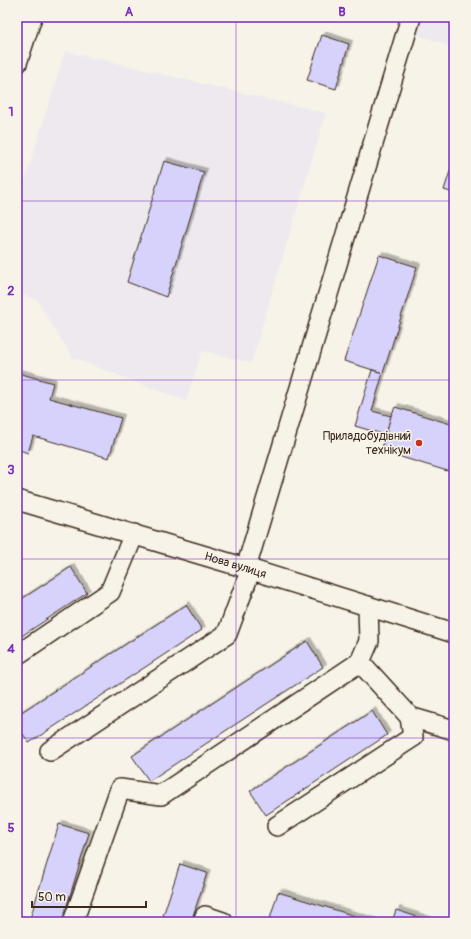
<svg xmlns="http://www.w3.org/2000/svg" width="471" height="939" font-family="Pangolin,sans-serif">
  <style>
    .built { fill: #ede9ee }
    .building { fill: #d6d2fb; stroke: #3b2a1e; filter: url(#shadow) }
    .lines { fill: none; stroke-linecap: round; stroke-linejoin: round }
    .minor-casing { stroke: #3b2a1e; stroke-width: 22 }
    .minor { stroke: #f7f3e8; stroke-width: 19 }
    .grid { fill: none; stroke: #7b2cbf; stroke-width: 1; stroke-opacity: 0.55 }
    .poi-dot { fill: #c8321e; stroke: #f7f3e8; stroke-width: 1.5 }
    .labels { text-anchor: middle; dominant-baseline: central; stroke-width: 3; stroke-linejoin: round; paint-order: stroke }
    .poi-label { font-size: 12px; fill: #3b2a1e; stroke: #f7f3e8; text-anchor: end }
    .street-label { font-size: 12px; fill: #3b2a1e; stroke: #f7f3e8 }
    .neatline { fill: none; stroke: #7b2cbf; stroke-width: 1.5 }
    .grid-label { font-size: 13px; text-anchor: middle; font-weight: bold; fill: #7b2cbf }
  </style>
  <defs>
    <filter id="shadow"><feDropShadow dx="3.5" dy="-3.5" stdDeviation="0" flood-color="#0004"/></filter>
  </defs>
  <rect width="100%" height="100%" fill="#f7f3e8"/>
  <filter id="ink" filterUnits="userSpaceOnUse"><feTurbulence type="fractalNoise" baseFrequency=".025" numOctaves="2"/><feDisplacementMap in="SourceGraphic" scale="8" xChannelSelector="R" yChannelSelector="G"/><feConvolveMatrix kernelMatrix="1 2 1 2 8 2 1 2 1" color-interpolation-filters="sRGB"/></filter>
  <g filter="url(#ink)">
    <g class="built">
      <polygon points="417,17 454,17 454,47 412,33"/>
      <polygon points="65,51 326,113 251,363 202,351 186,401 73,358 37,300 17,293 17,207"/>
    </g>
    <g class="building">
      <polygon points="322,35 349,44 336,89 307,80"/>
      <polygon points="454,159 454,193 444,190"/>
      <polygon points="164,161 204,172 166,297 127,282"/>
      <polygon points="379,255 417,267 383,373 344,361"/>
      <polygon points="372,370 383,373 372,411 391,416 386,435 355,426"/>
      <polygon points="18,373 53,383 49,398 121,418 109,458 33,436 28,453 17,449"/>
      <polygon points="395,407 454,425 454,473 381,451 391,416"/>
      <polygon points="71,567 87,593 17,639 17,602"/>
      <polygon points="186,605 202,630 29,743 17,725 17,715"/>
      <polygon points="307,641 323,667 149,781 132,756"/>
      <polygon points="372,711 387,735 266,815 250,791"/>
      <polygon points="59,824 89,833 62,922 29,922"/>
      <polygon points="180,864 207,873 191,922 161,922"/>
      <polygon points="278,892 374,922 269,922"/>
      <polygon points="396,910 433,922 392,922"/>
    </g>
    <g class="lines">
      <defs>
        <g id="minor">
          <polyline points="17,63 32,17"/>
          <path id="s1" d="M17,500L246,568L454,633"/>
          <polyline points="246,568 411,17"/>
          <polyline points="17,655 110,592 134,534"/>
          <polyline points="410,717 454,730"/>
          <polyline points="50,751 227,634 251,569"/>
          <polyline points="277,826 413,737 410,717 360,662 369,641 368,606"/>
          <polyline points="73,922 120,789 161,795 360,662"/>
          <polyline points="203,922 205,916 223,922"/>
        </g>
      </defs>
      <use href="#minor" class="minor-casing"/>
      <use href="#minor" class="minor"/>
    </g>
  </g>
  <path class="grid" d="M236,17V922M17,201H454M17,380H454M17,559H454M17,738H454"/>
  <circle class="poi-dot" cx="419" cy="443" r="4"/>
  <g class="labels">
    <g class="poi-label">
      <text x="411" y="436">Приладобудівний<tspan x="411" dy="14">технікум</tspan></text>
    </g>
    <g class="street-label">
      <text stroke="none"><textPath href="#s1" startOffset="228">Нова вулиця</textPath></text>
    </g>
  </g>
  <rect width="471" height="939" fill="none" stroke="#f7f3e8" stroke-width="44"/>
  <path d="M32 901v6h114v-6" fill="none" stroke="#3b2a1e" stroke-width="2"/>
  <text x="38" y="901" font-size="12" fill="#3b2a1e" stroke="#f7f3e8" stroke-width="3" paint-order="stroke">50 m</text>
  <rect x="22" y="22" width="427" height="895" class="neatline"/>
  <g class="grid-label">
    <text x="129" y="16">A</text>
    <text x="342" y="16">B</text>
    <text x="11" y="116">1</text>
    <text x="11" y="295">2</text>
    <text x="11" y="474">3</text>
    <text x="11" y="653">4</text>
    <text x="11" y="832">5</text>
  </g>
</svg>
